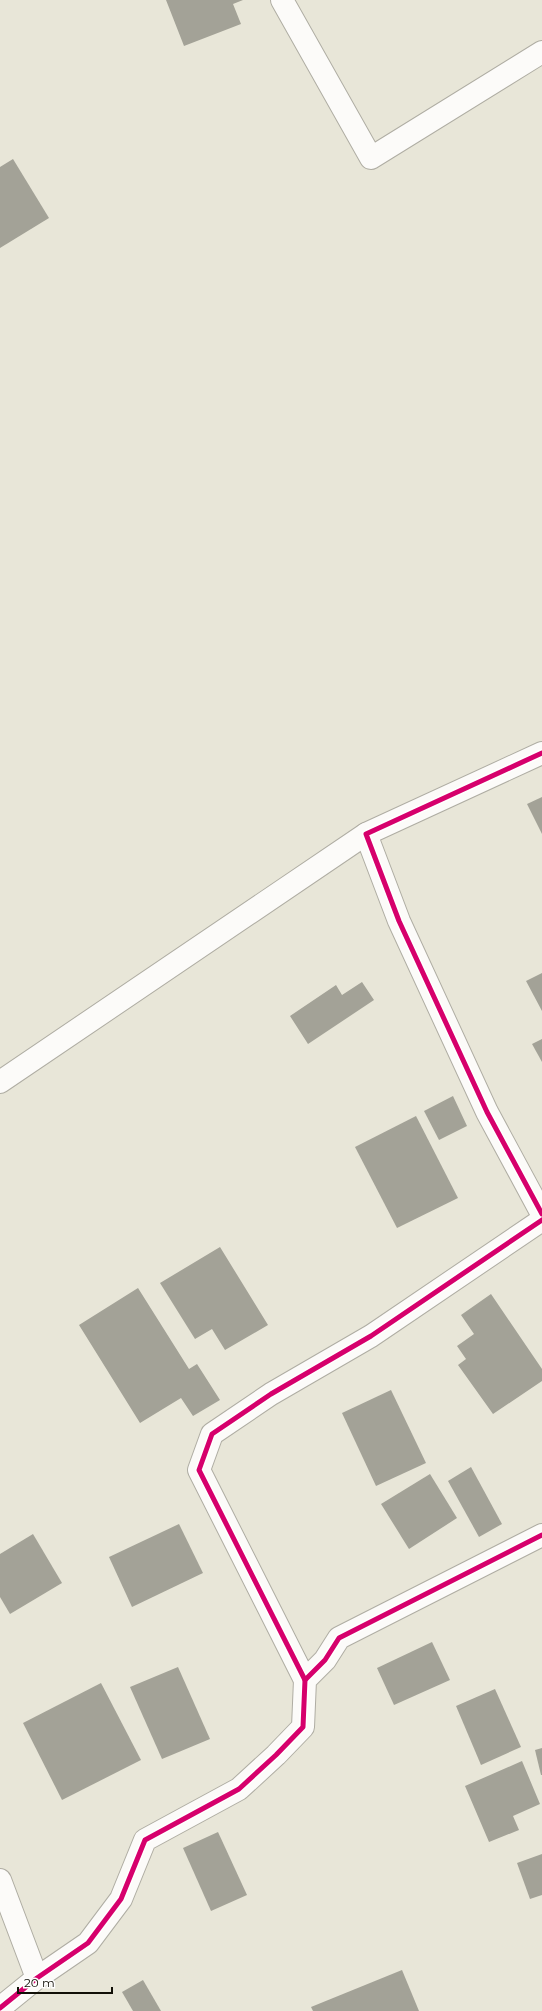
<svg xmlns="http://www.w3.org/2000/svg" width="542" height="2011" font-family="Montserrat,sans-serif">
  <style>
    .building { fill: #a3a297 }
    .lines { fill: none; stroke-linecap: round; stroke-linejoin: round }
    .minor-casing { stroke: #afada3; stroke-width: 24 }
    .minor { stroke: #fcfbf9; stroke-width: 22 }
    .cycleway-casing { stroke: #fff; stroke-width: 8 }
    .cycleway { stroke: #d6006c; stroke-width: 5 }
  </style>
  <rect width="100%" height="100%" fill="#e8e6d8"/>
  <g class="building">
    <polygon points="166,0 243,0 233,4 241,24 184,46"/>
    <polygon points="13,159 49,218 0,248 0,167"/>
    <polygon points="542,797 542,834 527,804"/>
    <polygon points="542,973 542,1011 526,981"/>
    <polygon points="362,982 374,1000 308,1044 290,1016 336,985 342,995"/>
    <polygon points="542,1039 542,1062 532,1044"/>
    <polygon points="453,1096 467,1126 439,1140 424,1111"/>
    <polygon points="416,1116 458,1198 397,1228 355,1147"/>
    <polygon points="220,1247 268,1325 225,1350 212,1329 195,1339 160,1283"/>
    <polygon points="138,1288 189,1369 197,1364 220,1400 193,1416 181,1398 140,1423 79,1325"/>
    <polygon points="491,1294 542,1369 542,1381 493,1414 458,1365 466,1359 457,1346 474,1334 461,1315"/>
    <polygon points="391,1390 426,1463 376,1486 342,1413"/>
    <polygon points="471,1467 502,1524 479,1537 448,1481"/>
    <polygon points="430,1474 457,1518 409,1549 381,1504"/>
    <polygon points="179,1524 203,1573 132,1607 109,1557"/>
    <polygon points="33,1534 62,1583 10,1614 0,1597 0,1554"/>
    <polygon points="432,1642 450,1680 394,1705 377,1668"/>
    <polygon points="178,1667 210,1739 162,1759 130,1687"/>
    <polygon points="101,1683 141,1760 62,1800 23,1723"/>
    <polygon points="495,1689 521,1747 481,1765 456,1706"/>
    <polygon points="542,1748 542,1775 541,1775 535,1750"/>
    <polygon points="522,1761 540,1804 513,1816 519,1830 489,1842 465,1786"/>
    <polygon points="218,1832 247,1895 211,1911 183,1848"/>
    <polygon points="542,1854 542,1895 530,1899 517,1863"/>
    <polygon points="402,1970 419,2011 313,2011 311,2007"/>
    <polygon points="143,1980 161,2011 133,2011 122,1992"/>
  </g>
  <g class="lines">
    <defs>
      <g id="minor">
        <polyline points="282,0 371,158 542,52"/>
        <polyline points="542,753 366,834 399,921 487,1112 542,1214"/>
        <polyline points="0,1082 366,834"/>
        <polyline points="305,1680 199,1470 212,1434 271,1394 371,1336 542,1220"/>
        <polyline points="0,1880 37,1978"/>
        <polyline points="0,2008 37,1978 88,1943 121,1899 145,1840 239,1789 276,1755 303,1727 305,1680 325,1660 339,1638 542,1535"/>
      </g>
    </defs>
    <use href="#minor" class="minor-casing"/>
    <use href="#minor" class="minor"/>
    <defs>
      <g id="cycleway">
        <polyline points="542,753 366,834 399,921 487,1112 542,1214"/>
        <polyline points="305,1680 199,1470 212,1434 271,1394 371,1336 542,1220"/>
        <polyline points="0,2008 37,1978 88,1943 121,1899 145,1840 239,1789 276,1755 303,1727 305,1680 325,1660 339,1638 542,1535"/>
      </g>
    </defs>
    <use href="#cycleway" class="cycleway-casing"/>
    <use href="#cycleway" class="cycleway"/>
  </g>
  <path d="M18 1987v6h94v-6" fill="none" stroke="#110f07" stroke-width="2"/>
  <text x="24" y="1987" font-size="12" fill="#110f07" stroke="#ffffff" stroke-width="3" paint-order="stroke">20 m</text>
</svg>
